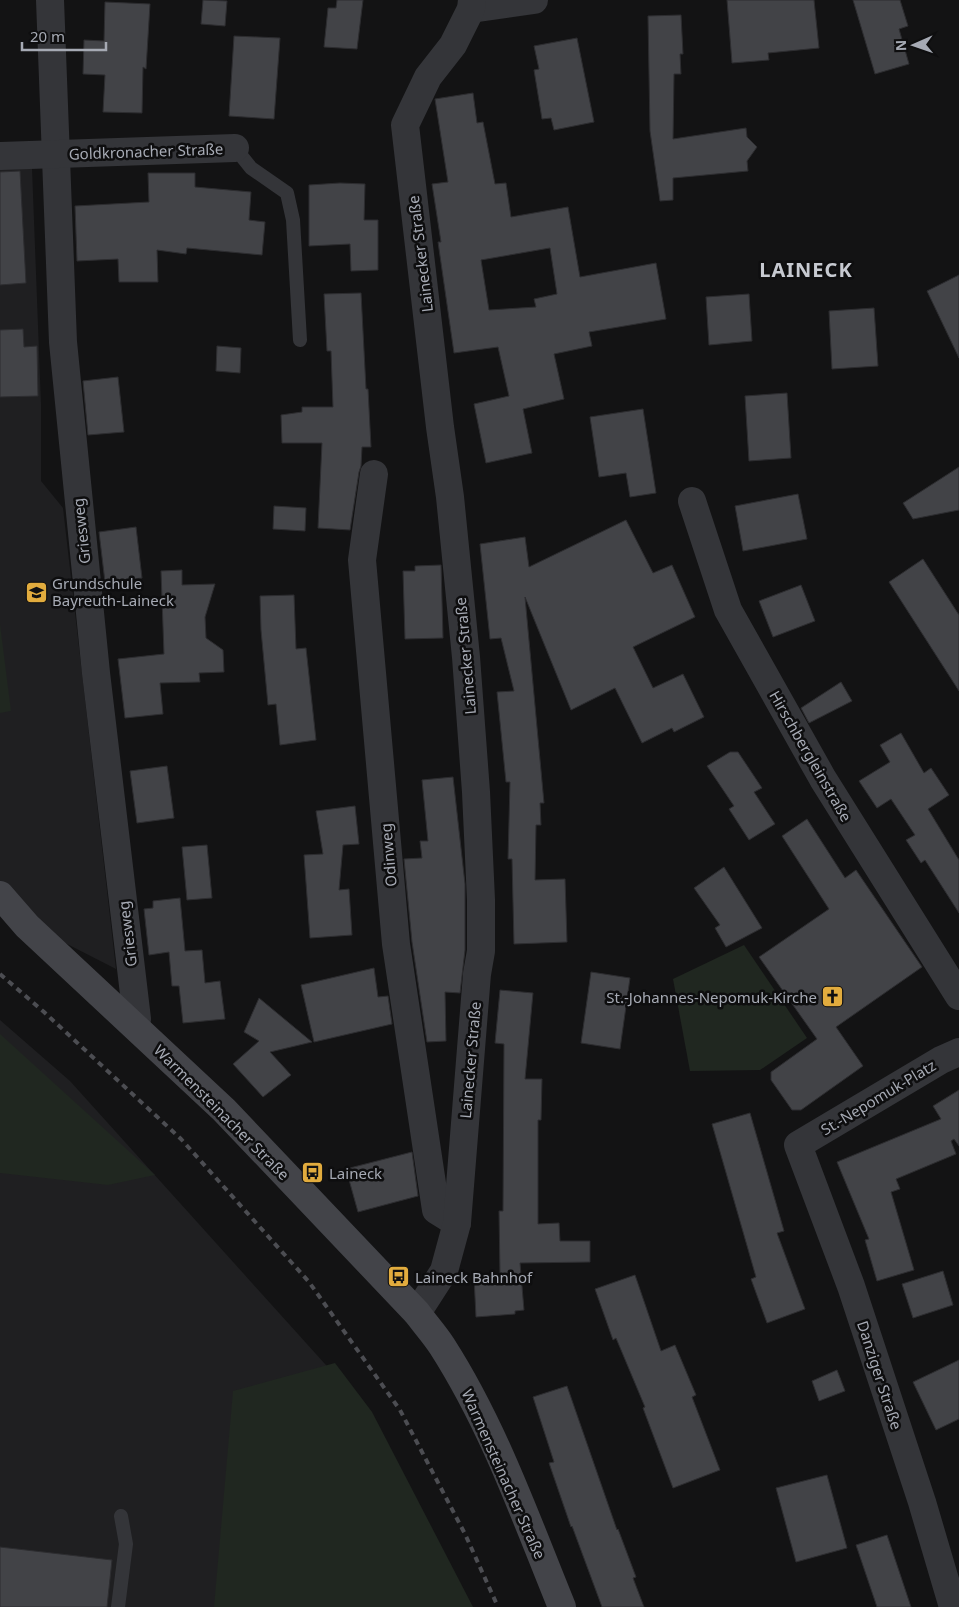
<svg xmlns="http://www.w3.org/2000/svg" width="959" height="1607" font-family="'Noto Sans',sans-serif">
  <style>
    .built { fill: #1f1f21 }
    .green { fill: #202720 }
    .building { fill: #424347; stroke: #2d2d30; fill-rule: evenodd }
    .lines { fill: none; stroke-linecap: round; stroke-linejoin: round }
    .lane { stroke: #343539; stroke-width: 14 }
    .street { stroke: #343539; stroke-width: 28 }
    .secondary { stroke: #434449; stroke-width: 28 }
    .rail { stroke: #4c4d52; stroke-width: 4; stroke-dasharray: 6 5; stroke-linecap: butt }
    .labels { text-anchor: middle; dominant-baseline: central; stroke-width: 5; stroke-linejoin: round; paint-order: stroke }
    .street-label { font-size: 15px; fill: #a6aab4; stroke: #0e0e0f }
    .poi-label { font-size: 15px; fill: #a6aab4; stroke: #0e0e0f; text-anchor: start }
    .district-label { font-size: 20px; font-weight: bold; letter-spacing: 1px; fill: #c6c9d0; stroke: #0e0e0f }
  </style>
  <rect width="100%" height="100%" fill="#131314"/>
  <g class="built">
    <polygon points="32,168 41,404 41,481 63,508 116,969 28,924 0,890 0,169"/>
    <polygon points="0,1020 70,1081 371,1415 470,1607 0,1607"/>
  </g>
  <g class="green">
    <polygon points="0,624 11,711 0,713"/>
    <polygon points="744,945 807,1038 760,1070 690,1071 673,979"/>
    <polygon points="0,1034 155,1175 108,1185 0,1173"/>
    <polygon points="335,1363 372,1412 473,1607 214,1607 233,1391"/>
  </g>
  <g class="building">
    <polygon points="203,0 227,1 225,26 201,24"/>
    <polygon points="337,0 363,0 357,49 324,47 328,8 336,8"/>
    <polygon points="727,0 814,0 819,48 768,53 769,60 732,63"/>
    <polygon points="853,0 900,0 908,26 899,29 909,64 875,74"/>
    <polygon points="105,2 150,4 146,69 143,67 142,113 103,112 105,75 83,74 84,40 104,41"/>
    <polygon points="681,15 683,54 680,54 681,74 674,74 673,139 746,128 747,137 757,147 747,161 748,171 673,178 673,200 660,201 650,131 648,16"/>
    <polygon points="234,36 280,38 274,119 229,116"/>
    <polygon points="577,38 594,122 554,130 551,118 542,119 534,70 539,69 534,46"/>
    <path d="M473,93L477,123L483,122L495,184L506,183L511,217L568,207L580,277L656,263L666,319L589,332L592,346L554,354L564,399L523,409L532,453L486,463L474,404L509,396L498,347L454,353L438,242H441L432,184L448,182L435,99ZM550,248L557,294L534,299L536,307L489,310L481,260Z"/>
    <polygon points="20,171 26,283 0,285 0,172"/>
    <polygon points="148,173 195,173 195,187 251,192 249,220 265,222 262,255 187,248 186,254 157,250 158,282 119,282 118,259 77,261 75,206 149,202"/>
    <polygon points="340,183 365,184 364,220 378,220 378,270 351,271 350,244 309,246 309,185"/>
    <polygon points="959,275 959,358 927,291"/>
    <polygon points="361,293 366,389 368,389 371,447 362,447 361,466 359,472 350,530 318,528 322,443 282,443 281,415 302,412 302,407 333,407 331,351 327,351 324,294"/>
    <polygon points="749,294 752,341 709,345 706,297"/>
    <polygon points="874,308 878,366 832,369 829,311"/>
    <polygon points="23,329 24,347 37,346 38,396 0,397 0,330"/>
    <polygon points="217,346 241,348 240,373 216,371"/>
    <polygon points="118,377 124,432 88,435 83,381"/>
    <polygon points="787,393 791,458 749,461 745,396"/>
    <polygon points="643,409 656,493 630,497 626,473 599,477 590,417"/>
    <polygon points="959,467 959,510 913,519 903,503"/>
    <polygon points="798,494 807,539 743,551 735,506"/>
    <polygon points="274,506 306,508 305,531 273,529"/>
    <polygon points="626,520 653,573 672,565 695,617 633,647 653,688 683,674 704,717 674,732 672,728 642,743 615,688 571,710 525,597 544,803 540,803 541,825 536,825 535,880 565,879 567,942 514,944 512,859 508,859 510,782 506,782 497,692 514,691 501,638 490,639 480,544 525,537 529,567"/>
    <polygon points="136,527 142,578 105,582 99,532"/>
    <polygon points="923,559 959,615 959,691 889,582"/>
    <polygon points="441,565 443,638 405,639 403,571 415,571 415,566"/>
    <polygon points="182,570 182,585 215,584 205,617 206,638 223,650 224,672 199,673 200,682 160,683 163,714 125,718 118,659 164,654 161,571"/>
    <polygon points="801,585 815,621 773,637 759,601"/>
    <polygon points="294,595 296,649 306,648 316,740 280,745 276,704 268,705 261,630 260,596"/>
    <polygon points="841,682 852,701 809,723 801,708"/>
    <polygon points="901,733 924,773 931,768 949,795 928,809 959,860 959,913 925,860 921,863 906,840 915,835 891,799 877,808 859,781 890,762 880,745"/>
    <polygon points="730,752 738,752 762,788 754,792 775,824 749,840 729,809 734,806 707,766"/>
    <polygon points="167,766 174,818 137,823 130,771"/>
    <polygon points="453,777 465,884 465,950 460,993 445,992 446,1041 427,1042 412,942 404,859 422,858 420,841 428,841 422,780"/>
    <polygon points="355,806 359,844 343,845 339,890 349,889 352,935 310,938 304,855 323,854 316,811"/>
    <polygon points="807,819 845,878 856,870 922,967 836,1027 863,1066 801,1110 792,1110 771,1080 771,1072 817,1039 759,957 829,909 782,836"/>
    <polygon points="207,845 212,898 187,900 182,847"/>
    <polygon points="724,867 762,928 726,947 715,928 720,925 694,888"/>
    <polygon points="180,898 185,951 202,950 205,983 220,981 225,1019 183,1023 179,986 172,986 169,952 149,955 144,909 153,908 153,901"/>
    <polygon points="374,968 378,997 388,996 392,1024 314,1042 301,985"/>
    <polygon points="591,972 630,978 620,1049 581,1043"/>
    <polygon points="500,990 533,993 525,1079 542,1079 541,1120 538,1120 538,1224 559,1223 560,1241 590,1241 590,1262 520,1263 524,1310 515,1311 515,1314 476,1317 474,1277 500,1275 499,1211 503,1211 504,1044 495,1043"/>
    <polygon points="259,998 312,1042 270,1052 291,1075 263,1097 233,1064 259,1041 244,1032"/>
    <polygon points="959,1090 959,1146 954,1139 951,1141 956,1154 896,1179 900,1189 891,1192 914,1270 877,1281 865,1240 869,1239 837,1162 941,1119 933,1106"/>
    <polygon points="750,1113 784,1231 777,1233 805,1309 767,1323 751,1279 756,1277 712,1124"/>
    <polygon points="412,1152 418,1196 358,1212 346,1169"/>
    <polygon points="943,1271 953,1305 913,1318 902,1284"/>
    <polygon points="635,1275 661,1351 675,1345 696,1395 692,1397 720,1470 673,1488 643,1408 645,1407 616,1338 613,1340 595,1289"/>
    <polygon points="959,1360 959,1419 936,1430 913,1382"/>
    <polygon points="837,1370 845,1391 819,1401 812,1381"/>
    <polygon points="567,1386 617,1530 618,1529 636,1577 633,1578 644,1607 602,1607 572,1526 571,1527 549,1463 554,1462 533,1397"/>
    <polygon points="827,1475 847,1548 796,1562 776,1488"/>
    <polygon points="887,1535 911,1607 877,1607 856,1545"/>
    <polygon points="0,1547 112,1560 107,1607 0,1607"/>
  </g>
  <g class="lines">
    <g class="lane">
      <polyline points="235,148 251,168 287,193 293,220 300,340"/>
      <polyline points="118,1607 126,1544 121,1516"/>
    </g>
    <g class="street">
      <polyline points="50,0 63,342 96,673 137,1019 135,1026"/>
      <polyline points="471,9 534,0"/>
      <polyline points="0,156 235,148"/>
      <polyline points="374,474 362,560 396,944 436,1210 457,1223"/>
      <polyline points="692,501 728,610 823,779 959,996"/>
      <polyline points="417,1313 444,1271 457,1223 477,974 481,951 481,900 476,792 466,657 450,497 440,427 405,125 428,77 453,45 471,9 472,0"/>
      <polyline points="953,1607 922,1502 851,1286 798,1145 941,1060 959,1052"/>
    </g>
    <path class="secondary" d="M0,895L27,926L224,1110L417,1313C425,1324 435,1335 442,1346C494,1427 526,1519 562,1607"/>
    <polyline class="rail" points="0,974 44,1012 181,1139 309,1282 400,1410 465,1534 498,1607"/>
  </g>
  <defs>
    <symbol id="school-square" viewBox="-11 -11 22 22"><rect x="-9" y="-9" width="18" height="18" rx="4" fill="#e2ac3e" stroke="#0e0e0f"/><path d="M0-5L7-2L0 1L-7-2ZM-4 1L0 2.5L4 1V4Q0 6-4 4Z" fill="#111"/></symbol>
    <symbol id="church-square" viewBox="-11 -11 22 22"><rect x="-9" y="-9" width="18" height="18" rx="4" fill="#e2ac3e" stroke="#0e0e0f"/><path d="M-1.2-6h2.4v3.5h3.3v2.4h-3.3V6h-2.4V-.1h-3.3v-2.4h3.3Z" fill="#111"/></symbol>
    <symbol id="bus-square" viewBox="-11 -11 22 22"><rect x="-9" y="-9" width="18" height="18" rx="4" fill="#e2ac3e" stroke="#0e0e0f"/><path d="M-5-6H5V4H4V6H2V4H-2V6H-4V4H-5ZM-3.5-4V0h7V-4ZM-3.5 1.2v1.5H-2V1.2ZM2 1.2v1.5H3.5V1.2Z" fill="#111"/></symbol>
  </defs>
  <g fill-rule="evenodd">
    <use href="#school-square" x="24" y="580" width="25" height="25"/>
    <use href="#church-square" x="820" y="984" width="25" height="25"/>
    <use href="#bus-square" x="300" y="1160" width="25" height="25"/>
    <use href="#bus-square" x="386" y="1264" width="25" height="25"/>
  </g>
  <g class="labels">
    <g class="street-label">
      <text transform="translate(146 151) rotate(-2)">Goldkronacher Straße</text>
      <text transform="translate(420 254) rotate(-97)">Lainecker Straße</text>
      <text transform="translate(81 531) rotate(-96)">Griesweg</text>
      <text transform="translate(465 656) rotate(-95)">Lainecker Straße</text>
      <text transform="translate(811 756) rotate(60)">Hirschbergleinstraße</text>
      <text transform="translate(388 855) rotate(-95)">Odinweg</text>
      <text transform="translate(127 934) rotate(-97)">Griesweg</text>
      <text transform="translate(470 1060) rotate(-85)">Lainecker Straße</text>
      <text transform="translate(878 1097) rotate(-31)">St.-Nepomuk-Platz</text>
      <text transform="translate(222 1112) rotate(45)">Warmensteinacher Straße</text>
      <text transform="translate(880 1375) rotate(72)">Danziger Straße</text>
      <text transform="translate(504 1474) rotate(66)">Warmensteinacher Straße</text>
    </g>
    <g class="poi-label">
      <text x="52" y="583">Grundschule<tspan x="52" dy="17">Bayreuth-Laineck</tspan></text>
      <text x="817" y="997" text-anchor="end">St.-Johannes-Nepomuk-Kirche</text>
      <text x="329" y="1173">Laineck</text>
      <text x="415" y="1277">Laineck Bahnhof</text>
    </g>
    <g class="district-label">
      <text x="806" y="269">LAINECK</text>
    </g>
  </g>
  <g transform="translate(914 45) rotate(268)" stroke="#0e0e0f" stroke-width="4" paint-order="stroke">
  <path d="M0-4L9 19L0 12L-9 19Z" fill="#a6aab4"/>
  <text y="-8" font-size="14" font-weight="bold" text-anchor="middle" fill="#a6aab4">N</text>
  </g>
  <path d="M22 42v8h84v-8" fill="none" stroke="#a6aab4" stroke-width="2.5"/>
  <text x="30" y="42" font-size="15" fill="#a6aab4" stroke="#0e0e0f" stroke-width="4" paint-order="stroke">20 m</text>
</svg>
